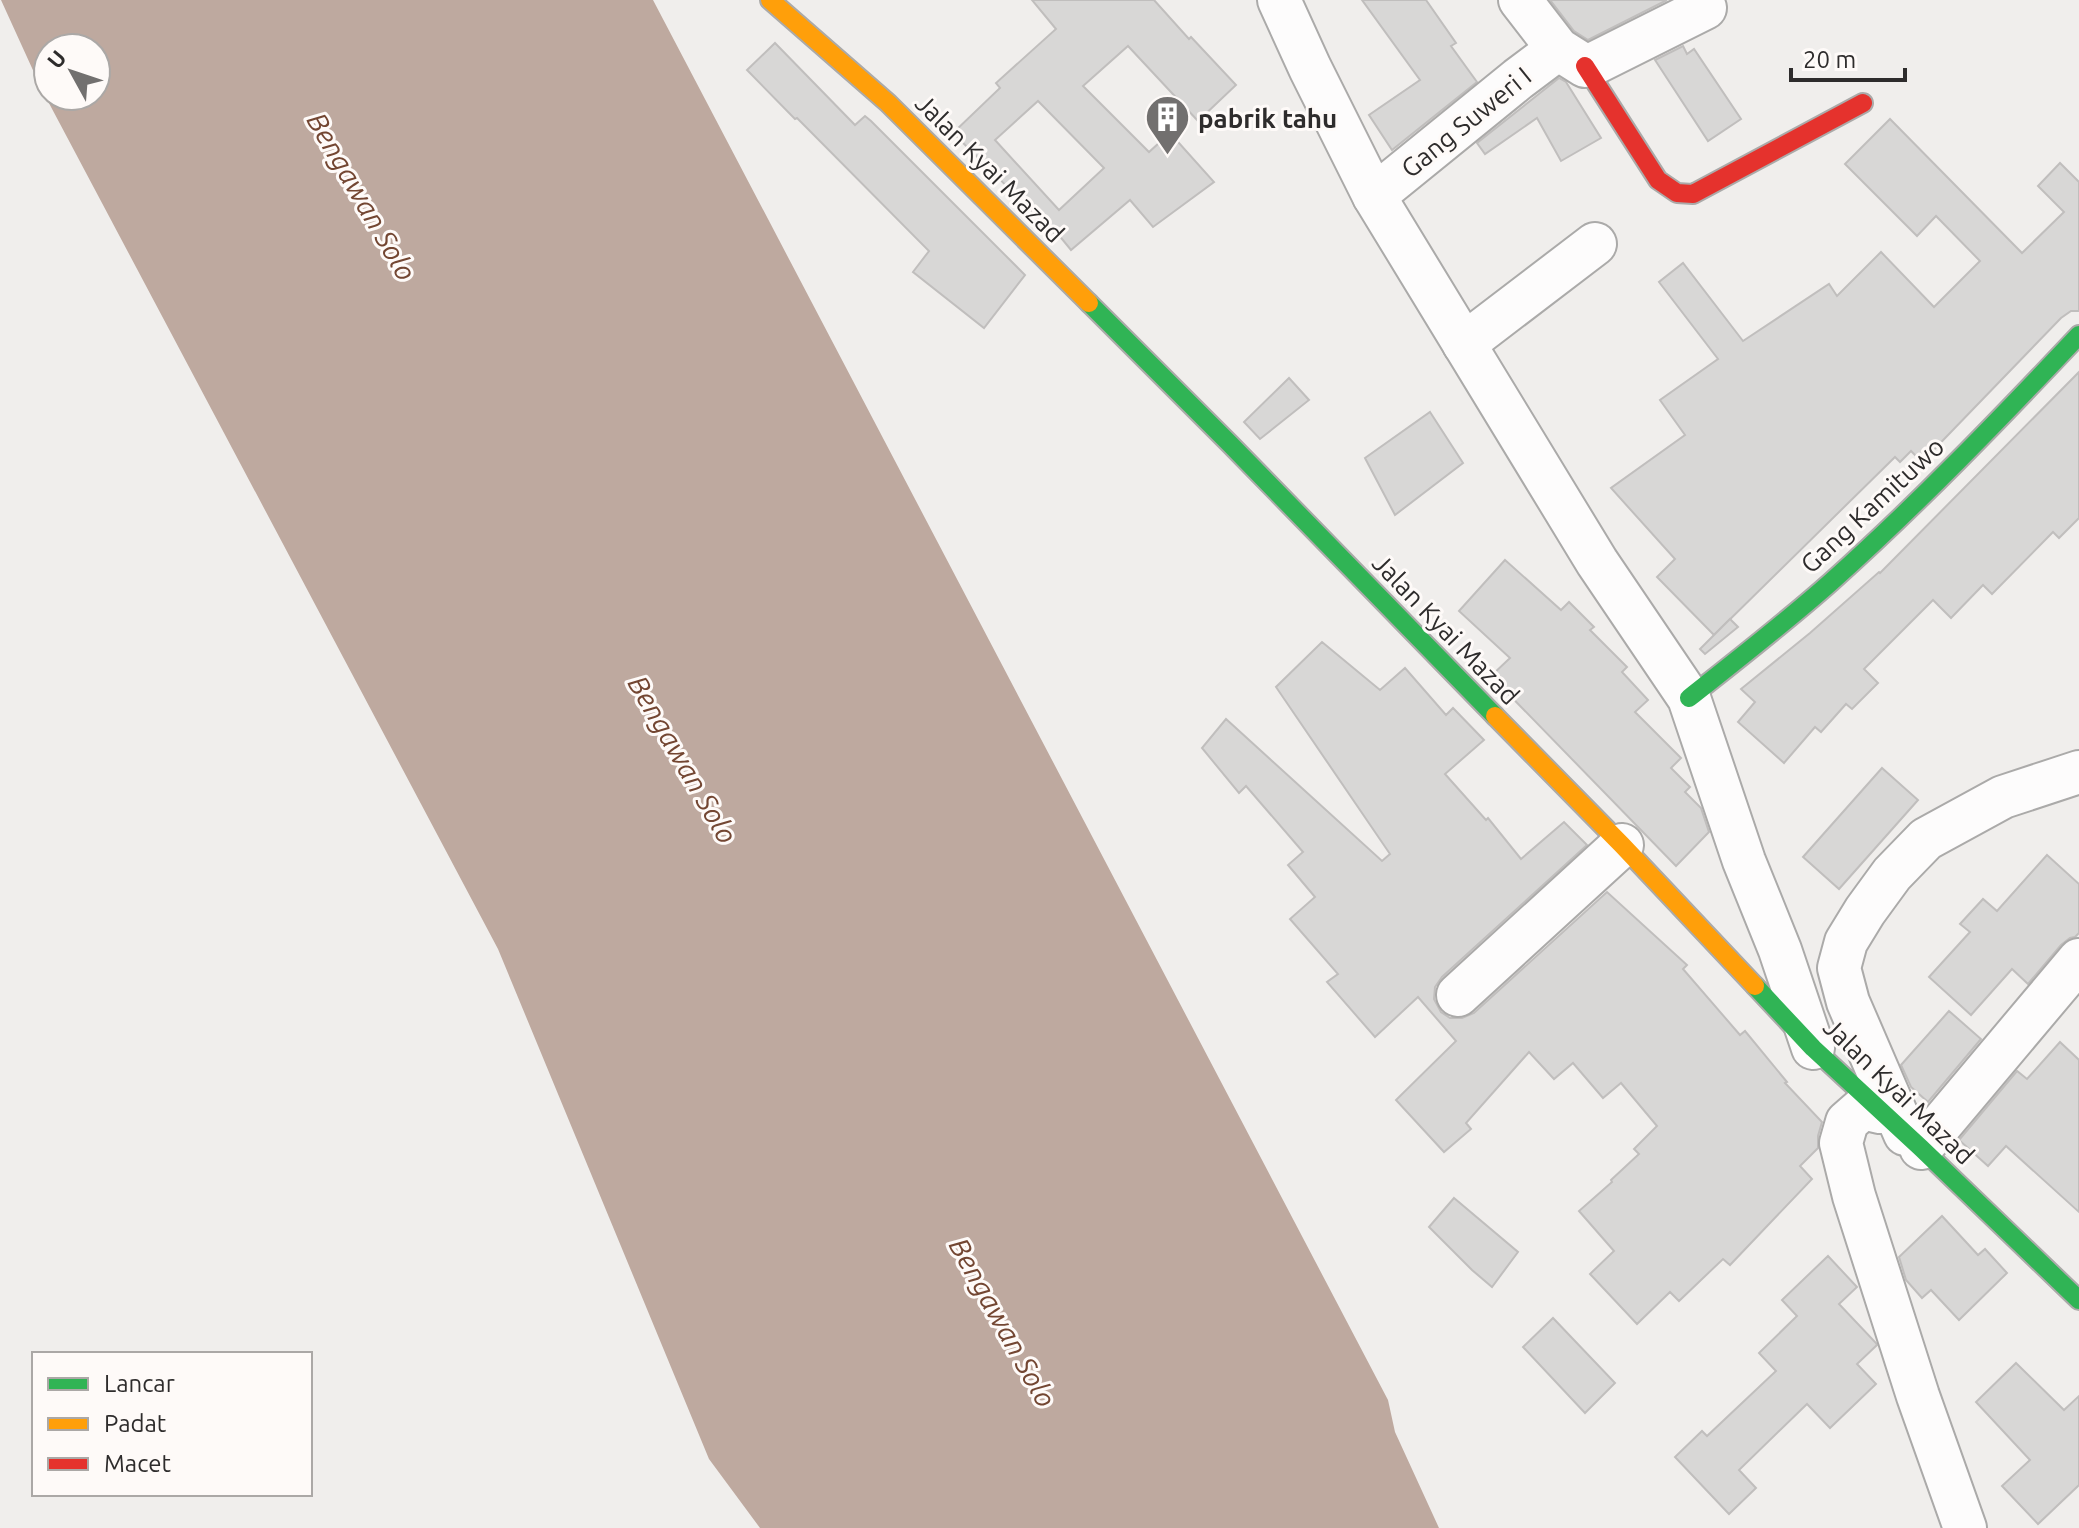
<svg xmlns="http://www.w3.org/2000/svg" width="2079" height="1528" font-family="Ubuntu,sans-serif">
  <style>
    .water { fill: #bea99f; fill-rule: evenodd }
    .building { fill: #d8d7d6; stroke: #c0bebd; stroke-width: 2; fill-rule: evenodd }
    .lines { fill: none; stroke-linecap: round; stroke-linejoin: round }
    .street-casing { stroke: #abaaa9; stroke-width: 46 }
    .fast-casing { stroke: #abaaa9; stroke-width: 22 }
    .slow-casing { stroke: #abaaa9; stroke-width: 22 }
    .jam-casing { stroke: #abaaa9; stroke-width: 22 }
    .street { stroke: #fdfcfc; stroke-width: 42 }
    .fast { stroke: #30b455; stroke-width: 18 }
    .slow { stroke: #ff9f0a; stroke-width: 18 }
    .jam { stroke: #e5322d; stroke-width: 18 }
    .labels { text-anchor: middle; dominant-baseline: central; stroke-width: 6; stroke-linejoin: round; paint-order: stroke }
    .poi-label { font-size: 26px; font-weight: bold; fill: #2e2c2c; stroke: #fefaf8; text-anchor: start }
    .street-label { font-size: 26px; fill: #2e2c2c; stroke: #fefaf8 }
    .water-label { font-size: 28px; font-style: italic; fill: #734632; stroke: #fefaf8 }
  </style>
  <rect width="100%" height="100%" fill="#f0eeec"/>
  <path class="water" d="M1,0H653L1388,1400L1395,1432L1439,1528H760L709,1459L498,949L42,90ZM48,48H96V96H48Z"/>
  <g class="building">
    <path d="M1032,0H1154L1189,39L1191,37L1236,85L1198,121L1128,46L1083,86L1149,152L1170,133L1214,182L1153,227L1130,200L1071,250L1058,234L1056,235L953,133L1000,88L996,83L1056,29ZM1038,101L1104,168L1059,210L995,140Z"/>
    <polygon points="1362,0 1426,0 1456,43 1451,46 1477,82 1392,150 1369,115 1420,80"/>
    <polygon points="1550,0 1667,0 1588,40 1574,31"/>
    <polygon points="775,43 855,125 865,116 871,121 1025,275 984,328 913,272 929,251 797,118 795,119 747,70"/>
    <polygon points="1683,46 1687,54 1694,49 1741,119 1708,141 1655,60"/>
    <polygon points="1559,78 1566,82 1601,138 1561,161 1537,118 1485,154 1477,143"/>
    <polygon points="1890,119 2022,253 2064,212 2038,186 2060,163 2079,182 2079,311 2071,311 2061,318 1922,462 1911,451 1900,462 1895,457 1714,635 1657,577 1675,559 1611,488 1685,435 1660,400 1718,359 1659,282 1683,263 1743,341 1829,284 1837,296 1881,252 1934,307 1980,261 1936,216 1917,236 1845,164"/>
    <polygon points="2079,372 2079,518 2059,538 2053,532 1992,594 1983,585 1951,618 1933,600 1864,669 1878,683 1852,709 1846,704 1821,732 1815,727 1784,763 1738,722 1755,702 1741,689 1810,633 1879,572 1880,573"/>
    <polygon points="1289,378 1309,400 1260,439 1244,422"/>
    <polygon points="1430,412 1463,463 1395,515 1365,458"/>
    <polygon points="1505,560 1561,610 1569,602 1594,627 1590,630 1627,667 1622,672 1648,700 1635,712 1681,758 1671,768 1690,787 1685,792 1701,808 1709,832 1676,866 1491,676 1510,658 1459,611"/>
    <polygon points="1730,619 1738,627 1705,654 1700,649"/>
    <polygon points="1322,642 1380,690 1405,668 1446,715 1453,708 1484,740 1445,774 1486,820 1488,818 1521,859 1564,822 1587,845 1442,977 1435,987 1434,999 1441,1012 1450,1018 1462,1018 1474,1013 1607,892 1687,965 1683,969 1740,1035 1745,1031 1787,1082 1785,1083 1822,1122 1818,1136 1818,1148 1800,1166 1812,1179 1730,1265 1723,1259 1679,1301 1670,1292 1637,1324 1590,1274 1614,1251 1579,1211 1612,1182 1611,1180 1639,1154 1634,1149 1657,1126 1621,1083 1603,1098 1573,1063 1554,1079 1529,1052 1466,1123 1471,1129 1444,1152 1396,1100 1456,1041 1418,997 1375,1037 1327,982 1338,974 1290,919 1315,897 1288,865 1303,852 1246,786 1239,793 1202,748 1226,719 1382,861 1390,854 1276,687"/>
    <polygon points="1882,768 1918,800 1839,889 1803,857"/>
    <polygon points="2047,855 2079,884 2079,933 2075,937 2070,938 2061,945 2028,984 2012,969 1971,1015 1929,977 1970,932 1960,924 1983,899 1997,911"/>
    <polygon points="1949,1011 1981,1039 1928,1102 1911,1087 1901,1065"/>
    <polygon points="2060,1042 2079,1060 2079,1212 2006,1146 1988,1166 1959,1140 2017,1071 2027,1079"/>
    <polygon points="1454,1198 1518,1252 1492,1287 1472,1270 1429,1227"/>
    <polygon points="1942,1216 1978,1255 1985,1249 2007,1273 1959,1320 1931,1290 1922,1298 1906,1280 1899,1257"/>
    <polygon points="1828,1256 1857,1287 1839,1304 1876,1343 1877,1345 1857,1364 1876,1384 1830,1428 1807,1404 1739,1470 1756,1488 1729,1514 1675,1457 1702,1431 1707,1436 1776,1371 1759,1353 1797,1316 1782,1300"/>
    <polygon points="1553,1318 1615,1383 1585,1413 1523,1347"/>
    <polygon points="2016,1363 2064,1410 2079,1396 2079,1485 2038,1524 2002,1486 2030,1460 1976,1402"/>
  </g>
  <g class="lines">
    <defs>
      <g id="street">
        <polyline points="1279,0 1310,68 1374,196 1597,562 1689,698 1744,861 1780,950 1813,1048"/>
        <polyline points="1520,0 1558,49 1585,66 1595,63 1705,8"/>
        <polyline points="1374,196 1518,79 1558,49"/>
        <polyline points="1464,344 1595,244"/>
        <polyline points="1458,995 1622,845"/>
        <polyline points="1880,1112 1863,1108 1847,1122 1841,1143 1854,1196 1918,1396 1965,1528"/>
        <polyline points="1905,1134 1848,1002 1839,968 1846,942 1865,911 1892,874 1926,839 2003,797 2079,772"/>
        <polyline points="1921,1148 2079,960"/>
      </g>
      <g id="fast">
        <polyline points="1089,303 1230,444 1495,716"/>
        <path d="M1689,698C1737,660 1786,622 1831,582C1918,504 1999,420 2079,335"/>
        <polyline points="1755,986 1813,1048 1921,1148 2079,1300"/>
      </g>
      <g id="slow">
        <polyline points="770,0 888,103 1089,303"/>
        <polyline points="1495,716 1622,845 1755,986"/>
      </g>
      <polyline id="jam" points="1585,66 1658,180 1677,193 1693,194 1863,103"/>
    </defs>
    <use href="#street" class="street-casing"/>
    <use href="#fast" class="fast-casing"/>
    <use href="#slow" class="slow-casing"/>
    <use href="#jam" class="jam-casing"/>
    <use href="#street" class="street"/>
    <use href="#fast" class="fast"/>
    <use href="#slow" class="slow"/>
    <use href="#jam" class="jam"/>
  </g>
  <defs>
    <symbol id="building-pin" viewBox="-11 -11 22 30"><path d="M0 17L-7.5 6A9.5 9.5 0 1 1 7.5 6Z" fill="#72706f" stroke="#fefaf8"/><path d="M-4-6H4V6H1V3H-1V6H-4ZM-2.5-4.3h1.7v1.8h-1.7ZM.8-4.3h1.7v1.8H.8ZM-2.5-1h1.7V.8h-1.7ZM.8-1h1.7V.8H.8Z" fill="#fff"/></symbol>
  </defs>
  <g fill-rule="evenodd">
    <use href="#building-pin" x="1142" y="92" width="51" height="69"/>
  </g>
  <g class="labels">
    <g class="poi-label">
      <text x="1198" y="118">pabrik tahu</text>
    </g>
    <g class="street-label">
      <text transform="translate(1466 122) rotate(-39)">Gang Suweri I</text>
      <text transform="translate(990 168) rotate(45)">Jalan Kyai Mazad</text>
      <text transform="translate(1872 505) rotate(-43)">Gang Kamituwo</text>
      <text transform="translate(1446 629) rotate(46)">Jalan Kyai Mazad</text>
      <text transform="translate(1899 1091) rotate(44)">Jalan Kyai Mazad</text>
    </g>
    <g class="water-label">
      <text transform="translate(362 196) rotate(60)">Bengawan Solo</text>
      <text transform="translate(683 759) rotate(60)">Bengawan Solo</text>
      <text transform="translate(1003 1322) rotate(61)">Bengawan Solo</text>
    </g>
  </g>
  <rect x="32" y="1352" width="280" height="144" fill="#fefaf8" stroke="#aba8a6" stroke-width="2"/>
  <rect x="48" y="1378" width="40" height="12" fill="#30b455" stroke="#aba8a6" stroke-width="2"/>
  <text x="104" y="1392" font-size="24" fill="#2e2c2c">Lancar</text>
  <rect x="48" y="1418" width="40" height="12" fill="#ff9f0a" stroke="#aba8a6" stroke-width="2"/>
  <text x="104" y="1432" font-size="24" fill="#2e2c2c">Padat</text>
  <rect x="48" y="1458" width="40" height="12" fill="#e5322d" stroke="#aba8a6" stroke-width="2"/>
  <text x="104" y="1472" font-size="24" fill="#2e2c2c">Macet</text>
  <g transform="translate(72 72) rotate(310)"><circle r="38" fill="#fefaf8" stroke="#aba8a6" stroke-width="2"/>
  <path d="M0-6L14 30L0 20L-14 30Z" fill="#72706f"/>
  <text y="-12" font-size="22" font-weight="bold" text-anchor="middle" fill="#2e2c2c">U</text>
  </g>
  <path d="M1791 68v12h114v-12" fill="none" stroke="#2e2c2c" stroke-width="4"/>
  <text x="1803" y="68" font-size="24" fill="#2e2c2c" stroke="#fefaf8" stroke-width="6" paint-order="stroke">20 m</text>
</svg>
